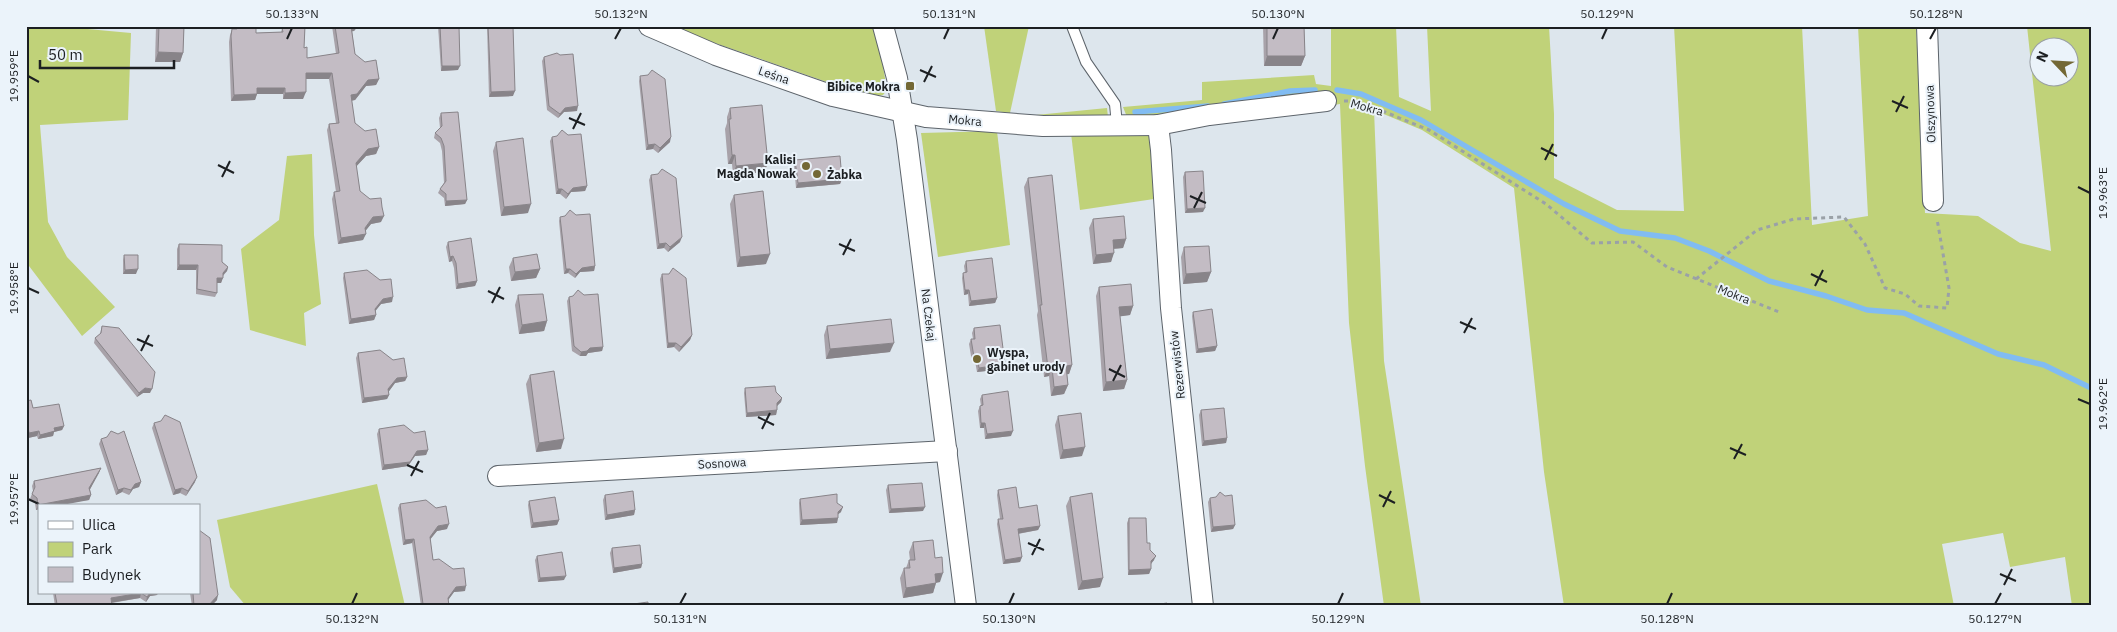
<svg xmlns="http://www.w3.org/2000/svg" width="2117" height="632" font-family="'IBM Plex Sans',sans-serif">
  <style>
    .green { fill: #c0d279; fill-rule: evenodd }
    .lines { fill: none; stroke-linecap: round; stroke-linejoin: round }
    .stream { stroke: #81bcf2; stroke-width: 5.5 }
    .service-casing { stroke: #5d646b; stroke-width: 12 }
    .minor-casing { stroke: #5d646b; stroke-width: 22 }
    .path { stroke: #9aa1a7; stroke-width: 3; stroke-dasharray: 4 4; stroke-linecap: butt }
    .service { stroke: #fff; stroke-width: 10 }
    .minor { stroke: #fff; stroke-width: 20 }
    .wall { fill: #a8a2a9 }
    .shaded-wall { fill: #888489 }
    .building { fill: #c3bcc4; stroke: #888489 }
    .ticks { fill: none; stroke: #1c1f22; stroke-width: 2 }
    .poi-dot { fill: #736835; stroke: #ebf3fa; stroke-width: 2 }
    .labels { text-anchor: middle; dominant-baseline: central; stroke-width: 4; stroke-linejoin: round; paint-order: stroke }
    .street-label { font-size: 12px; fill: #1c1f22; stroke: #ebf3fa }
    .poi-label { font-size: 12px; font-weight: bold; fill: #1c1f22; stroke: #ebf3fa; text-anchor: end }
    .neatline { fill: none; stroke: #1c1f22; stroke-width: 2 }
    .ticks-label { font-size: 12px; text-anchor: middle; fill: #1c1f22 }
  </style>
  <rect width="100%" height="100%" fill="#dde6ed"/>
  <g class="green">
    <polygon points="26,26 55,26 131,33 128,120 40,125 48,222 67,257 115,307 82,336 26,262"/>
    <polygon points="675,26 876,26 887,90 883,95 870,97 712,42"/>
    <polygon points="984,26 1029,26 1010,113 996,111"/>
    <path d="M1331,26H1396L1399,97L1431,111L1427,26H1549L1554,114V178L1617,210L1684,211L1674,26H1802L1812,225L1868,216L1858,26H1916L1925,213L1978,216L2020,243L2051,251L2027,26H2091V606H2072L2065,557L2010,567L2003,533L1942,544L1954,606H1564L1544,472L1514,188L1422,130L1374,110L1384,361L1421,606H1384L1365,466L1349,323L1340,104L1204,123L1203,111L1127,117L1123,107L1202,100V82L1314,75L1316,84L1331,86ZM2040,48H2070V78H2040Z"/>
    <polygon points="1107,108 1108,117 1037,120 1036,115"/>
    <polygon points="997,131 1010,245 938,257 921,133"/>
    <polygon points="1071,133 1149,133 1155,154 1154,199 1080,210"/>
    <polygon points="312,154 314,235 321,304 304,313 306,346 250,330 241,249 279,220 287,156"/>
    <polygon points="377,484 405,606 246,606 230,587 217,520"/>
  </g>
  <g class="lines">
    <g class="stream">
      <polyline points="1337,90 1361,94 1421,120 1564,204 1620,231 1675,238 1709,251 1769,281 1826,296 1867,310 1904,313 1998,354 2044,365 2091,388"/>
      <polyline points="1224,104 1290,91 1315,90"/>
      <polyline points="1135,112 1208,106"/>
    </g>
    <defs>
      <polyline id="service" points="1072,26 1086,62 1115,104 1117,125"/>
      <g id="minor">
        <polyline points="649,26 716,55 833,96 926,117 1043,126 1158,125 1209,115 1326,101"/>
        <polyline points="883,26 897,78 907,140 966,606"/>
        <polyline points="1927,26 1933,201"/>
        <polyline points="1158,125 1161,150 1171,308 1203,606"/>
        <polyline points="498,476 947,451"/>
      </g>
    </defs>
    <use href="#service" class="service-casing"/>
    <use href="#minor" class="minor-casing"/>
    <g class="path">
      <polyline points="1344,101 1351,101 1385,112 1429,130 1546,204 1592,243 1633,242 1667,267 1779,312"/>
      <polyline points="1696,279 1757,230 1794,219 1844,217 1865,244 1885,288 1905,294 1919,306 1947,308 1949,288 1937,219"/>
    </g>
    <use href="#service" class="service"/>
    <use href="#minor" class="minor"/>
  </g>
  <g class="wall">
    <polygon points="156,26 184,26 183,53 180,62 155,62"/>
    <polygon points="235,26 256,26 256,33 281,32 283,26 305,26 304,48 307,58 336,54 332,26 358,26 354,31 352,31 355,54 379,79 376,85 366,86 355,100 351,101 355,123 379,147 376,154 366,156 356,166 360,191 381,222 371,224 365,231 363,240 338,244 332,199 334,192 336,192 327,130 329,124 336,123 329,79 306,79 303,99 283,99 283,94 257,94 255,100 231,101 229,42 230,35 232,29 235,29"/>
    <polygon points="438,26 459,26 458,70 441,71"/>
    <polygon points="487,26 513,26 513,96 489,97"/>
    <polygon points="1263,26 1304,26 1305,56 1301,66 1264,66"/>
    <polygon points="544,57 577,111 564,112 558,118 547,110 542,61"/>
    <polygon points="640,76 670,142 658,153 653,149 646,150 639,81"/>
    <polygon points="730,108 768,163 764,172 733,175 732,164 728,164 725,129 727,123 727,117"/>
    <polygon points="441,113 467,200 465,204 445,206 444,198 438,193 440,189 444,183 442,151 440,143 434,138 435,133 440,128 439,118"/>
    <polygon points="552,137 587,186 585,191 571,192 566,199 560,194 556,194 550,141"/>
    <polygon points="496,142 528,213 501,216 493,151"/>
    <polygon points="795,160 842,179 840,184 796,188 794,165"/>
    <polygon points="1185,172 1203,212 1185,213 1183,177"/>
    <polygon points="651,175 680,242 668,252 664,248 657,249 649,180"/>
    <polygon points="1028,178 1072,365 1069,374 1067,374 1068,385 1064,394 1051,396 1049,376 1044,377 1037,315 1038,311 1024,187"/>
    <polygon points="734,195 766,264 737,267 730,204"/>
    <polygon points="560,217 595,266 594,271 580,272 575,278 568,273 564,274 559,221"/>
    <polygon points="1093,219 1126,239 1123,248 1114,249 1111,262 1093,264 1089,228"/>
    <polygon points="448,242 477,281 475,286 456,289 454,268 452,261 449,262 446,247"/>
    <polygon points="179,244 222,262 228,267 227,271 223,276 221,283 217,283 217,293 215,297 196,294 196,270 177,270 177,249"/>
    <polygon points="1184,247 1211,272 1207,282 1183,284 1181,257"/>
    <polygon points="124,255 136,274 123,274 123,260"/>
    <polygon points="513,258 540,269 536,278 511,281 509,267"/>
    <polygon points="966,261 997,298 995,303 969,306 968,294 964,295 962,278 963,273 965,273 964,266"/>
    <polygon points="344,273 392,302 381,304 375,311 376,315 374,320 349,324 343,278"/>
    <polygon points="662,274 692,335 690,340 679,352 674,347 667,348 660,279"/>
    <polygon points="1099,287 1133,306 1130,315 1120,316 1127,380 1124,389 1103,391 1096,296"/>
    <polygon points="518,295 547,321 544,331 519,334 515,305"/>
    <polygon points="569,297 603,347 602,351 588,353 586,356 580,356 572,351 567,301"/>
    <polygon points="1193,312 1217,346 1215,351 1196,353 1192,316"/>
    <polygon points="102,326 150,393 143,393 137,397 94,343 95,338 100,334"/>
    <polygon points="827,326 890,352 826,359 824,335"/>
    <polygon points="974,328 1005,364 1004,369 977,372 975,361 972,362 969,344 971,339 973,339 972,333"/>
    <polygon points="358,353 407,377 405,381 395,383 389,391 389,395 387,399 362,403 356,358"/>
    <polygon points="530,375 561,449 536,452 526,384"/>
    <polygon points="745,388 776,392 782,398 781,402 777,406 777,410 776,415 746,417 744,393"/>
    <polygon points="982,395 1011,436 985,439 984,428 980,428 978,411 980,406 981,406 980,399"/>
    <polygon points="33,408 64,426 62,430 54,432 53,436 38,439 37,436 28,438 26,432"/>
    <polygon points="1201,410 1227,438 1226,443 1202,446 1199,415"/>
    <polygon points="1058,416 1082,456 1060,459 1055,425"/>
    <polygon points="154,423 195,482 186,496 180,493 173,495 152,428"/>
    <polygon points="379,429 428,450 426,455 415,456 408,466 382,470 377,434"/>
    <polygon points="101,439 141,482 139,487 133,489 129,495 122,492 116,495 99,444"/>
    <polygon points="101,468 90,489 91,495 89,500 39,506 39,509 36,510 35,503 30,499 33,491 32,486 34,481"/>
    <polygon points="888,485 923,511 889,513 886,490"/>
    <polygon points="998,490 1040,526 1038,530 1018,534 1022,557 1020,562 1003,564 997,524 998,519 1000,519 997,495"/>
    <polygon points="605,495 635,510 634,515 605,520 603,500"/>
    <polygon points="1070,497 1100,587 1078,590 1066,506"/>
    <polygon points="1210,498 1235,525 1233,529 1211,532 1208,502"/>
    <polygon points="800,499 841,512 838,514 837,523 800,525 799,503"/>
    <polygon points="529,501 559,520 557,525 531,528 528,505"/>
    <polygon points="400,504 447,529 437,531 430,539 433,560 465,591 454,592 448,600 449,606 421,606 412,543 403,545 398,508"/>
    <polygon points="1129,518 1147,543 1154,560 1151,564 1151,569 1149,574 1128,575 1127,523"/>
    <polygon points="913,542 935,558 940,582 936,583 933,593 903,598 900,578 904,568 906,568 909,560 910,560 909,552"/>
    <polygon points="612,548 642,564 641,568 613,573 610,553"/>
    <polygon points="537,556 564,580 538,582 535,560"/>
    <polygon points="53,593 158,593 157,595 150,596 146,602 140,598 112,603 112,606 55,606"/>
    <polygon points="190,593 199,593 217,600 211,606 192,606"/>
  </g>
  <g class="shaded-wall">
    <polygon points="351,26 358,26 354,31 349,32"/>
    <polygon points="158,52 183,53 180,62 155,62"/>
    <polygon points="1267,56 1305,56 1301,66 1264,66"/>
    <polygon points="442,66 460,66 458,70 441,71"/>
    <polygon points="306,73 332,73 329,79 303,79"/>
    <polygon points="379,79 376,85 366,86 355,100 348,101 351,95 368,80"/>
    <polygon points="257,88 285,88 283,94 257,94 255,100 231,101 234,95"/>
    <polygon points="515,91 513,96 489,97 491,92"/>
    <polygon points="306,92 303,99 283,99 285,93"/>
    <polygon points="578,106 577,111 564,112 558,118 560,114 565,108"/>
    <polygon points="671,137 670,142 658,153 660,148"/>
    <polygon points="655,144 653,149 646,150 648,145"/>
    <polygon points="379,147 376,154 366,156 354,169 356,163 368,149"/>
    <polygon points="732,155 735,155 732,164 728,164"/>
    <polygon points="768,163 764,172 733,175 736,166"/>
    <polygon points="842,179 840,184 796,188 798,183"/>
    <polygon points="587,186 585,191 571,192 566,199 568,194 573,188"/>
    <polygon points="558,189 562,189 560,194 556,194"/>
    <polygon points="467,200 465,204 445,206 446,201"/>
    <polygon points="531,204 528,213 501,216 504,207"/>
    <polygon points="1205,208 1203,212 1185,213 1187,209"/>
    <polygon points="384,216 381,222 371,224 363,234 366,234 363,240 338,244 341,238 365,228 373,217"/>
    <polygon points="682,237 680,242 668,252 670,247"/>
    <polygon points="1126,239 1123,248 1109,249 1113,240"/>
    <polygon points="666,243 664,248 657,249 659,244"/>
    <polygon points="1114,253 1111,262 1093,264 1096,255"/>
    <polygon points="770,254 766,264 737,267 740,257"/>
    <polygon points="453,256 452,261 449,262 450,257"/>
    <polygon points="179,265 198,265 196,270 177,270"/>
    <polygon points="595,266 594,271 580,272 575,278 576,274 582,268"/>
    <polygon points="228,267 227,271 221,277 223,273"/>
    <polygon points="138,269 136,274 123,274 125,270"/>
    <polygon points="540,269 536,278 511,281 515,272"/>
    <polygon points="566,269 570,269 568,273 564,274"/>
    <polygon points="1211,272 1207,282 1183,284 1186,274"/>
    <polygon points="217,278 223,278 221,283 215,283"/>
    <polygon points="477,281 475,286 456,289 458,284"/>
    <polygon points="965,290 969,290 968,294 964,295"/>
    <polygon points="393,297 392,302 381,304 373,314 375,309 383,299"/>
    <polygon points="997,298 995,303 969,306 971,301"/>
    <polygon points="1133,306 1130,315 1116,317 1119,307"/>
    <polygon points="376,315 374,320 349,324 351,319"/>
    <polygon points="547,321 544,331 519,334 522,325"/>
    <polygon points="692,335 690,340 679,352 681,347"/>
    <polygon points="668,343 676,343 674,347 667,348"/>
    <polygon points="894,343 890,352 826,359 830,349"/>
    <polygon points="1217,346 1215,351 1196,353 1198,349"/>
    <polygon points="603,347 602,351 588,353 586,356 580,356 581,352 590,348"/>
    <polygon points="977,356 975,361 972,362 974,357"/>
    <polygon points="1005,364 1004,369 977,372 979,368"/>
    <polygon points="1072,365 1069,374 1062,375 1066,366"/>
    <polygon points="1052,367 1049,376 1044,377 1048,368"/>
    <polygon points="407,377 405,381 395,383 387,394 388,389 397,378"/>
    <polygon points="1127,380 1124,389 1103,391 1106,382"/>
    <polygon points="1068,385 1064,394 1051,396 1054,387"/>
    <polygon points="145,388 152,389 150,393 143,393 137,397 139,393"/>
    <polygon points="389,395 387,399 362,403 364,398"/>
    <polygon points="782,398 781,402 775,408 777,403"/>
    <polygon points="777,410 776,415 746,417 747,413"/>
    <polygon points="981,423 985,423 984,428 980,428"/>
    <polygon points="64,426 62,430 54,432 53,436 38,439 40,435 54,428"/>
    <polygon points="39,431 37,436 28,438 29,433"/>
    <polygon points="1013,431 1011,436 985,439 987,434"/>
    <polygon points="1227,438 1226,443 1202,446 1204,441"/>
    <polygon points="564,439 561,449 536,452 539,443"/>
    <polygon points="1085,447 1082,456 1060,459 1063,450"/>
    <polygon points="428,450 426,455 415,456 408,466 382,470 384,465 417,451"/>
    <polygon points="101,468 99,473 88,493 89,488"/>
    <polygon points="197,477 195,482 186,496 188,491"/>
    <polygon points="141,482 139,487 133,489 129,495 131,490 135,484"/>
    <polygon points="124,488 122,492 116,495 118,490"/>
    <polygon points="182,488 180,493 173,495 175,490"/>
    <polygon points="91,495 89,500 57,506 39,506 39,509 36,510 38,505"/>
    <polygon points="843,507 841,512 836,516 838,512"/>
    <polygon points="925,507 923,511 889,513 891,509"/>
    <polygon points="635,510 634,515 605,520 607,515"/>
    <polygon points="838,518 837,523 800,525 802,520"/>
    <polygon points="559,520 557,525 531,528 533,523"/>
    <polygon points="449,524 447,529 437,531 429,541 430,537 438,526"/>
    <polygon points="1235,525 1233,529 1211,532 1213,527"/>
    <polygon points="1040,526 1038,530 1016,534 1018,529"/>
    <polygon points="414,539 412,543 403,545 405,540"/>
    <polygon points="1156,556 1154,560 1149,566 1151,561"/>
    <polygon points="1022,557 1020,562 1003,564 1005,560"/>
    <polygon points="642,564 641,568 613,573 614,568"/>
    <polygon points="1151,569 1149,574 1128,575 1129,570"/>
    <polygon points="943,573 940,582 932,583 935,574"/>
    <polygon points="566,576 564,580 538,582 540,578"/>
    <polygon points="1103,578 1100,587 1078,590 1082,581"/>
    <polygon points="936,583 933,593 903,598 906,588"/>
    <polygon points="466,586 465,591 454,592 446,603 448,598 456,587"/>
    <polygon points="141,593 140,598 109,603 111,598"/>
    <polygon points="150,593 158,593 157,595 150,596 146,602 147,597"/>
    <polygon points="218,595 217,600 211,606 208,606"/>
  </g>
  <g class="building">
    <polygon points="159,26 184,26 183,53 158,52"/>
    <polygon points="237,26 256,26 256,33 283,32 282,28 285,28 285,26 305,26 304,48 307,47 307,58 339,53 335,26 351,26 355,54 365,62 376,60 379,79 368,80 357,94 351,95 355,123 365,131 376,129 379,147 368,149 356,163 360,191 370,199 381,198 382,207 384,216 373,217 365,228 366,234 341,238 334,192 340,191 329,124 339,123 332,73 306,73 306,92 285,93 285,88 257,88 257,94 234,95 231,36 232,29 237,29"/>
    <polygon points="440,26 459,26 460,66 442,66"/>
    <polygon points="488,26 513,26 515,91 491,92"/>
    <polygon points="1267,26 1304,26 1305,56 1267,56"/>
    <polygon points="557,53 560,55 573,54 578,106 565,108 560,114 549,106 544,57"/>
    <polygon points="652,70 665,79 671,137 660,148 655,144 648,145 640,76 648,75"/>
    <polygon points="762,105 768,163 736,166 735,155 732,155 729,119 731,119 730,108"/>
    <polygon points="458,112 467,200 446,201 446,194 440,189 446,181 444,146 441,138 435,133 442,126 441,113"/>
    <polygon points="562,130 568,135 581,134 587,186 573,188 568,194 562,189 558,189 552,137 557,136"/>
    <polygon points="523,138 531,204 504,207 496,142"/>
    <polygon points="840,156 842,179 798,183 795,160"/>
    <polygon points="662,169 676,178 682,237 670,247 666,243 659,244 651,175 658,174"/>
    <polygon points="1203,171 1205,208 1187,209 1185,172"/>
    <polygon points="1052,175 1072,365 1066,366 1068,385 1054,387 1052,367 1048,368 1040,305 1042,305 1028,178"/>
    <polygon points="763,191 770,254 740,257 734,195"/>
    <polygon points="570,210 576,215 590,214 595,266 582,268 576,274 570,269 566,269 560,217 565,216"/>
    <polygon points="1124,216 1126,239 1113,240 1114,253 1096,255 1093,219"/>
    <polygon points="471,238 477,281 458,284 456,263 453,256 450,257 448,242"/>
    <polygon points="179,244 222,245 222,262 228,267 223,273 223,278 217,278 217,293 197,289 198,265 179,265"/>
    <polygon points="1209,246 1211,272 1186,274 1184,247"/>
    <polygon points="537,254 540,269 515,272 513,258"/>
    <polygon points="124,255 138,255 138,269 125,270"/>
    <polygon points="992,258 997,298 971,301 969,290 965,290 963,273 967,272 966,261"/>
    <polygon points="673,268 686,278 690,317 692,335 681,347 676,343 668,343 664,295 662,274 669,274"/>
    <polygon points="367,270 380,280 391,279 393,297 383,299 375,309 376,315 351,319 344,273"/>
    <polygon points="1131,284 1133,306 1119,307 1127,380 1106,382 1099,287"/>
    <polygon points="578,290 584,295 598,294 603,347 590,348 587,351 581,352 574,346 569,297 573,296"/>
    <polygon points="543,294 547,321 522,325 518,295"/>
    <polygon points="1212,309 1217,346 1198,349 1193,312"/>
    <polygon points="891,319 894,343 830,349 827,326"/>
    <polygon points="1000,325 1005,364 979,368 977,356 974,357 971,339 975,339 974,328"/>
    <polygon points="102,326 119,328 155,372 152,389 145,388 139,393 95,338 101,333"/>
    <polygon points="380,350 393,360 404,358 407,377 397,378 388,389 389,395 364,398 358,353"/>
    <polygon points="554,371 564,439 539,443 530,375"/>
    <polygon points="775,386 776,392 782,398 777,403 777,410 747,413 745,388"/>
    <polygon points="1008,391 1013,431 987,434 985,423 981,423 980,406 983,405 982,395"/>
    <polygon points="31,400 33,408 59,404 64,426 54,428 55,431 40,435 39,431 29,433 28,427 26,428 26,401"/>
    <polygon points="1224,408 1227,438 1204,441 1201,410"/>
    <polygon points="1081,413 1085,447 1063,450 1058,416"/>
    <polygon points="165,415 180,422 197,477 188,491 182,488 175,490 154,423 161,421"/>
    <polygon points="404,425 414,433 425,431 428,450 417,451 410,462 384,465 379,429"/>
    <polygon points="111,431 118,434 124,431 141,482 135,484 131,490 124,488 118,490 101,439 107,437"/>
    <polygon points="101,468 89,488 91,495 38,505 37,498 32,494 35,487 34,481"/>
    <polygon points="922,483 925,507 891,509 888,485"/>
    <polygon points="1016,487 1019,508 1037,505 1040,526 1018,529 1022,557 1005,560 998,519 1003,519 998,490"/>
    <polygon points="633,491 635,510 607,515 605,495"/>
    <polygon points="1220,492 1225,496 1232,495 1235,525 1213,527 1210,498 1216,497"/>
    <polygon points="1092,493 1103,578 1082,581 1070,497"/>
    <polygon points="837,494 837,503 843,507 838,512 838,518 802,520 800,499"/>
    <polygon points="555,497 559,520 533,523 529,501"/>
    <polygon points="426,500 436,508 446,506 449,524 438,526 430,537 433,560 439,559 453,569 464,568 466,586 456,587 448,598 449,606 427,606 427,604 423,604 414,539 405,540 400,504"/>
    <polygon points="1129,518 1146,518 1147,543 1150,543 1150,550 1156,556 1151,561 1151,569 1129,570"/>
    <polygon points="199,530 210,538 218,595 208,606 194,606 193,593 199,593"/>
    <polygon points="933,540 935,558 942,557 943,573 935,574 936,583 906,588 904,568 910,568 909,560 915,560 913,542"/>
    <polygon points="640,545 642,564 614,568 612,548"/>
    <polygon points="562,552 566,576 540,578 537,556"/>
    <polygon points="55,593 150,593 147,597 141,593 111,598 112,606 56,606 57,604"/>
    <polygon points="648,602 648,606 619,606"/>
    <polygon points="1167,603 1170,606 1159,606 1160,604"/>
  </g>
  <path class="ticks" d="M287,39L292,28M615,39L621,28M944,39L949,28M1273,39L1278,28M1602,39L1607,28M1930,39L1936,28M920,70L936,77M28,76L39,82M924,82L932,66M1892,101L1908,108M1896,112L1904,96M569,118L585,125M573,129L581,113M1541,148L1557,156M1545,160L1553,144M218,165L234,173M222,177L230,161M2078,187L2090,193M1190,196L1206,203M1194,208L1202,192M839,244L855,251M843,255L851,239M1811,274L1827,282M1815,286L1823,270M28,288L39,293M488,291L504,299M492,303L500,287M1460,322L1476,329M1464,333L1472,318M137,339L153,346M141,351L149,335M1109,369L1125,377M1113,381L1121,365M2078,399L2090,404M758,417L774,425M762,429L770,413M1730,448L1746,455M1734,459L1742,444M407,465L423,472M411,476L419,461M1379,495L1395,503M28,499L39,504M1383,507L1391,491M1028,543L1044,550M1032,555L1040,539M2000,574L2016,581M2004,585L2012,569M352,604L357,593M680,604L686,593M1009,604L1014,593M1338,604L1343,593M1667,604L1672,593M1995,604L2001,593"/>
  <g class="poi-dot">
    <rect x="905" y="81" width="10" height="10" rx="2.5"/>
    <circle cx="806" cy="166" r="5"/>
    <circle cx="817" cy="174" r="5"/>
    <circle cx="977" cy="359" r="5"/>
  </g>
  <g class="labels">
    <g class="street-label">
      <text transform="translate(774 75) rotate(19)">Leśna</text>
      <text transform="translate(1367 107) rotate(16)">Mokra</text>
      <text transform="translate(1930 114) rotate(-92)">Olszynowa</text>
      <text transform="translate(965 120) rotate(5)">Mokra</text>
      <text transform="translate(1734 294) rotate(22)">Mokra</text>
      <text transform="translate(929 315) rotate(83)">Na Czekaj</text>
      <text transform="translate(1177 365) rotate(-96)">Rezerwistów</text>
      <text transform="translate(722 463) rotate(-3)">Sosnowa</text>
    </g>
    <g class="poi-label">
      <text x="900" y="86">Bibice Mokra</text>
      <text x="796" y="159">Kalisi<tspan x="796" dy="14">Magda Nowak</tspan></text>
      <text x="827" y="174" text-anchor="start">Żabka</text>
      <text x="987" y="352" text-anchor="start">Wyspa,<tspan x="987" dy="14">gabinet urody</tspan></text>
    </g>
  </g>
  <rect width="2117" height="632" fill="none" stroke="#ebf3fa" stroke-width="55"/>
  <rect x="38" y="504" width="162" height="90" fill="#ebf3fa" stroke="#989ea4"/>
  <rect x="48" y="521" width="25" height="8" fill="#ffffff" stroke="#989ea4"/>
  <text x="82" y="530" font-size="15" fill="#1c1f22">Ulica</text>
  <rect x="48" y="542" width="25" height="15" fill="#c0d279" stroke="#989ea4"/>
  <text x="82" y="554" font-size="15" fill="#1c1f22">Park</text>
  <rect x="48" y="567" width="25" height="15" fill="#c3bcc4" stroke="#989ea4"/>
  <text x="82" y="580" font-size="15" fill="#1c1f22">Budynek</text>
  <g transform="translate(2054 62) rotate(295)"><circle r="24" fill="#ebf3fa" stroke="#989ea4"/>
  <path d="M0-4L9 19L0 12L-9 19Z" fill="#736835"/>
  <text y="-8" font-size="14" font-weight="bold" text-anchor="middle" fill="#1c1f22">N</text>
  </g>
  <path d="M40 60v8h134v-8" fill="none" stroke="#1c1f22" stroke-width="2.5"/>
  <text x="48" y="60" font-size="15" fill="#1c1f22" stroke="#ebf3fa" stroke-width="4" paint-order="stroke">50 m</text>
  <rect x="28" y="28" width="2062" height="576" class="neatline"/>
  <g class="ticks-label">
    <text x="292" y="18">50.133°N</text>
    <text x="621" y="18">50.132°N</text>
    <text x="949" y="18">50.131°N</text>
    <text x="1278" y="18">50.130°N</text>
    <text x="1607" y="18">50.129°N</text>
    <text x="1936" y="18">50.128°N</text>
    <text transform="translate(14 76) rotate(-90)" y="4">19.959°E</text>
    <text transform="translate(2103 193) rotate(-90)" y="4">19.963°E</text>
    <text transform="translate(14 288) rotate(-90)" y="4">19.958°E</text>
    <text transform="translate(2103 404) rotate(-90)" y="4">19.962°E</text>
    <text transform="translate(14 499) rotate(-90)" y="4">19.957°E</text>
    <text x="352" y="623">50.132°N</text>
    <text x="680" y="623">50.131°N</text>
    <text x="1009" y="623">50.130°N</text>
    <text x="1338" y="623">50.129°N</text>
    <text x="1667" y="623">50.128°N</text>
    <text x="1995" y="623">50.127°N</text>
  </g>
</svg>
